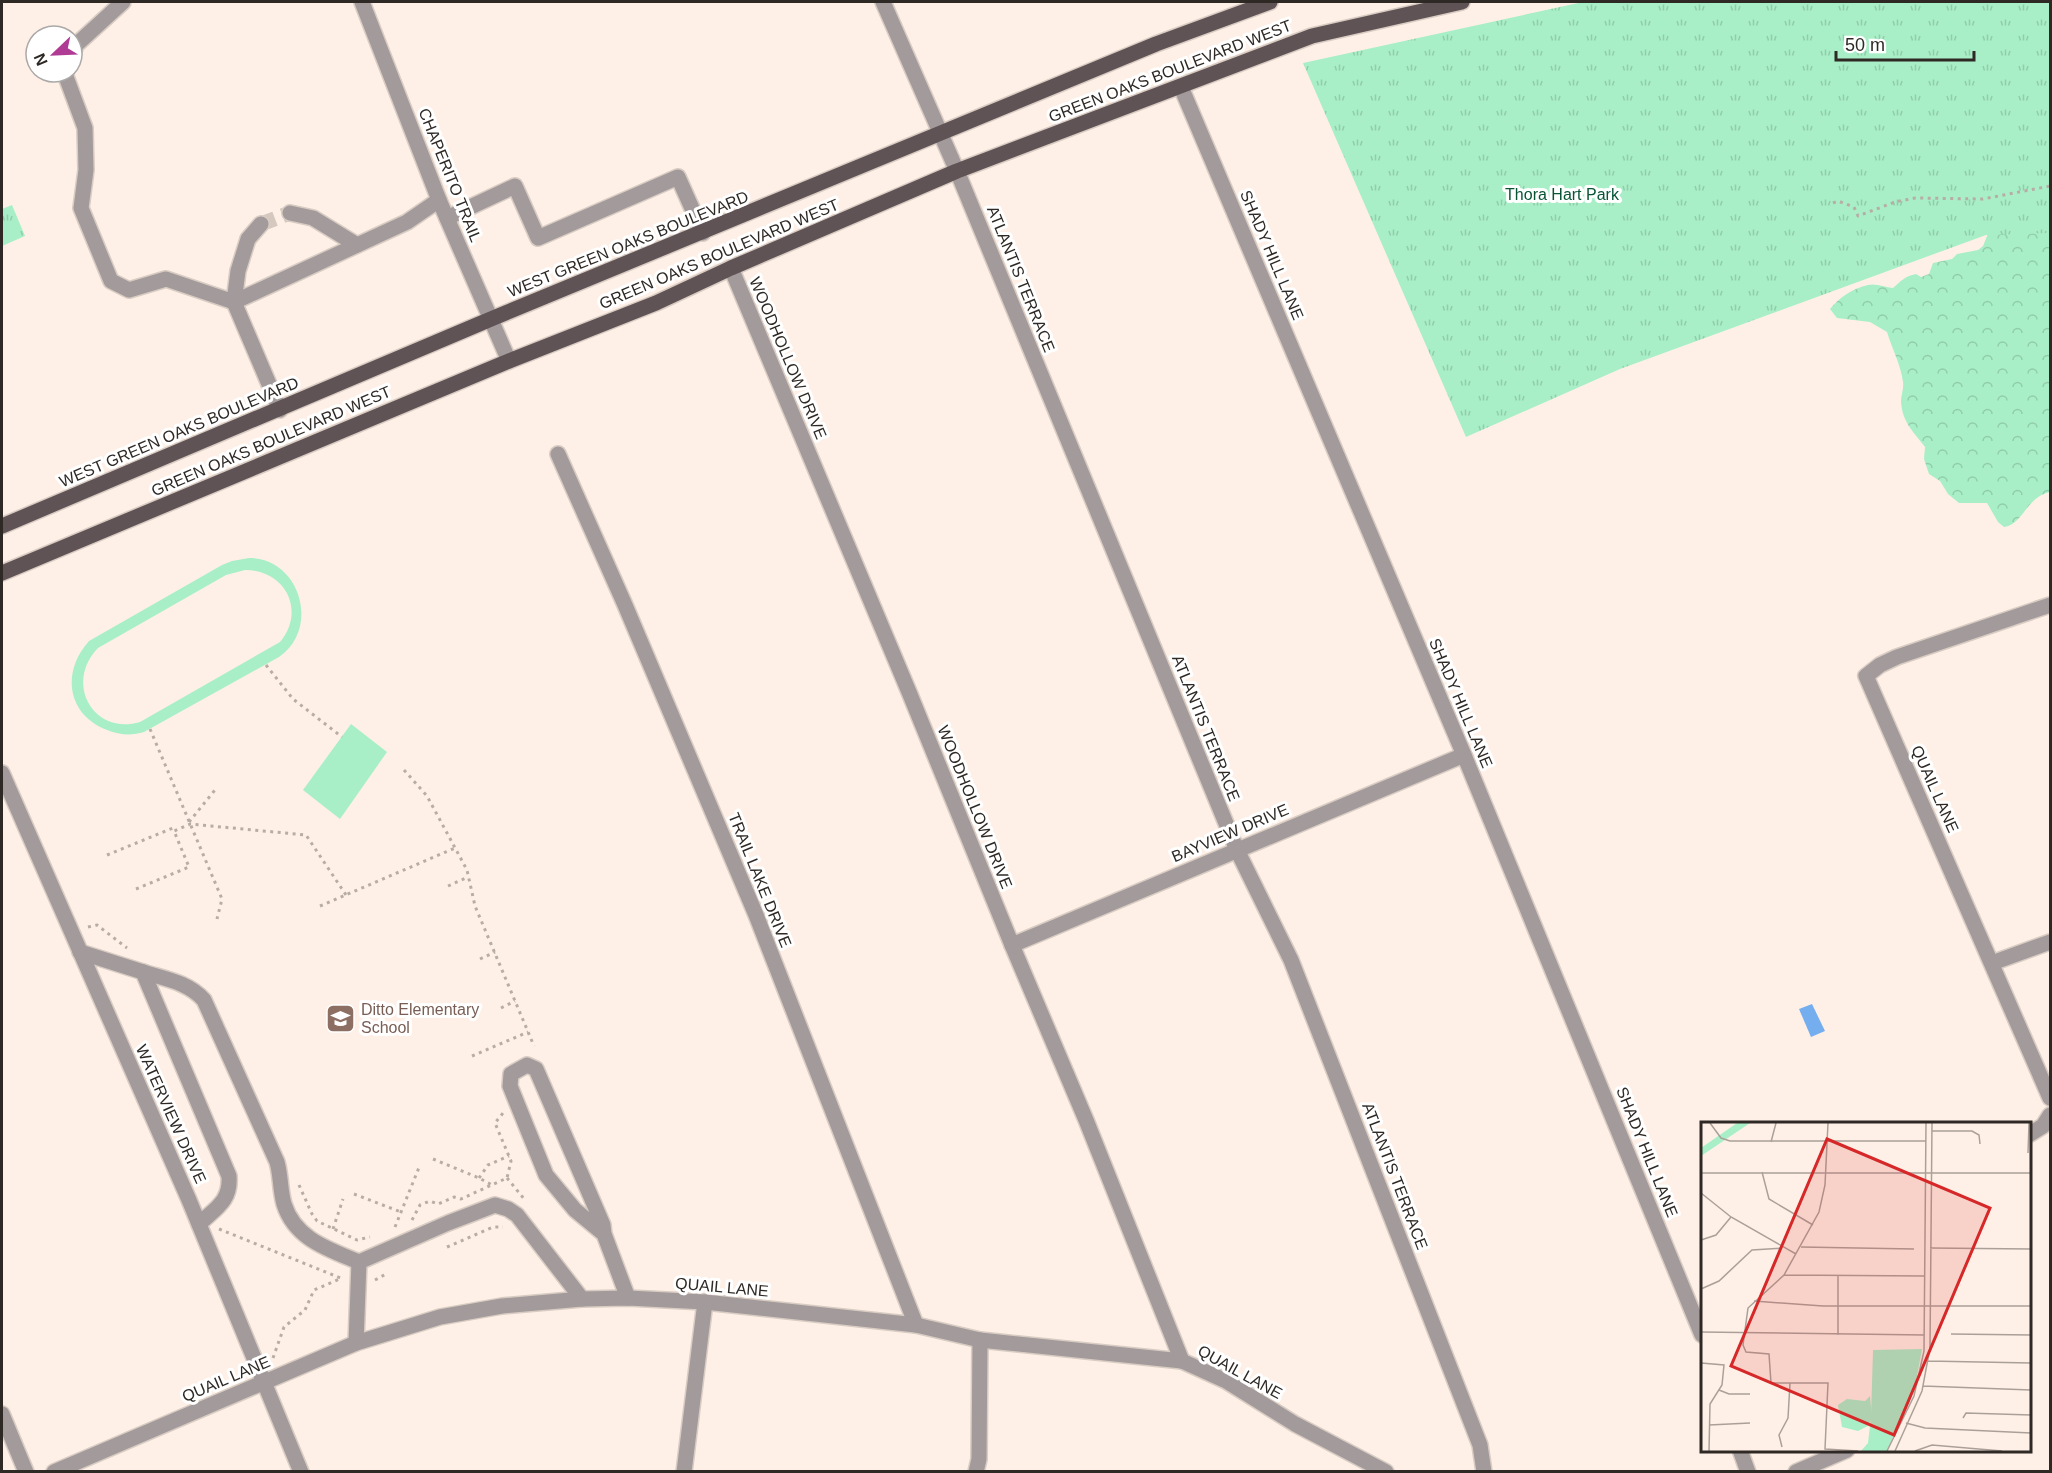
<svg xmlns="http://www.w3.org/2000/svg" width="2052" height="1473" font-family="Helvetica,sans-serif">
  <style>
    .forest { fill: url(#forest-crowns) }
    .park { fill: url(#park-tufts) }
    .pitch { fill: #a8efc7; fill-rule: evenodd }
    .water { fill: #74aeef }
    .lines { fill: none; stroke-linecap: round; stroke-linejoin: round }
    .minor-tunnel { stroke: #d4c8bf; stroke-width: 15; stroke-dasharray: 15 8; stroke-linecap: butt }
    .minor-casing { stroke: #d9ccc3; stroke-width: 18 }
    .major-casing { stroke: #d9ccc3; stroke-width: 18 }
    .path { stroke: #b8ada5; stroke-width: 3; stroke-dasharray: 3 4.5; stroke-linecap: butt }
    .minor { stroke: #a29a9b; stroke-width: 15 }
    .major { stroke: #605355; stroke-width: 15 }
    .labels { text-anchor: middle; dominant-baseline: central; stroke-width: 6; stroke-linejoin: round; paint-order: stroke }
    .street-label { font-size: 16px; fill: #2e2925; stroke: #fff }
    .park-label { font-size: 16px; fill: #095435; stroke: #fff }
    .education-label { font-size: 16px; fill: #785e54; stroke: #fff; text-anchor: start }
    .inset-road { fill: none; stroke: #aba099; stroke-width: 1.5 }
    .view { fill: #d62828; fill-opacity: 0.15; stroke: #d62828; stroke-width: 3 }
    .inset-edge { fill: none; stroke: #2e2925; stroke-width: 3 }
  </style>
  <defs>
    <pattern id="forest-crowns" width="20" height="18" patternUnits="userSpaceOnUse" patternTransform="scale(1.5)"><rect width="20" height="18" fill="#a8efc7"/><path d="M2 6a3 3 0 1 1 6 0M12 15a3 3 0 1 1 6 0" fill="none" stroke="#91cdab"/></pattern>
    <pattern id="park-tufts" width="24" height="20" patternUnits="userSpaceOnUse" patternTransform="scale(1.5)"><rect width="24" height="20" fill="#a8efc7"/><path d="M3 7l-1-3M5 7V3M7 7l1-3M15 17l-1-3M17 17v-4M19 17l1-3" fill="none" stroke="#91cdab"/></pattern>
  </defs>
  <rect width="100%" height="100%" fill="#fef0e6"/>
  <path class="forest" d="M2050,226V492C2026,497 2023,525 2004,527L1998,522L1987,503H1959L1948,494L1940,481L1929,474L1924,459L1925,447C1913,431 1902,422 1901,401C1901,395 1904,389 1903,382C1901,365 1892,349 1887,332L1870,322L1837,318L1830,309C1839,298 1853,288 1868,285C1875,283 1885,287 1893,288C1901,281 1905,276 1916,274L1921,277L1929,274L1933,263L1952,259L1957,254L1978,250L1983,246L1989,231Z"/>
  <g class="park">
    <polygon points="1583,2 2050,2 2050,233 1986,235 1620,369 1466,437 1303,63"/>
    <polygon points="12,205 25,236 2,246 2,209"/>
  </g>
  <g class="pitch">
    <path d="M249,558C300,558 321,628 279,657L144,732C131,736 120,735 107,730C67,715 61,672 89,641L222,565L232,561ZM245,570C286,570 306,611 280,642L140,722C93,736 64,683 98,648L226,575Z"/>
    <polygon points="351,724 387,752 340,819 303,790"/>
  </g>
  <polygon class="water" points="1812,1004 1825,1031 1811,1037 1799,1009"/>
  <g class="lines">
    <polyline class="minor-tunnel" points="261,224 290,213"/>
    <defs>
      <g id="minor">
        <polyline points="362,2 439,200 509,361"/>
        <polyline points="883,2 957,171 1237,850 1291,960 1480,1445 1484,1472"/>
        <polyline points="72,57 76,45 123,2"/>
        <polyline points="66,72 65,74 85,128 86,170 81,208 111,281 129,290 166,279 234,302 238,271 248,239 261,224"/>
        <polyline points="1181,87 1464,755 1702,1335"/>
        <polyline points="290,213 313,218 357,245"/>
        <polyline points="447,218 515,186 538,238 678,177 703,233"/>
        <polyline points="731,268 909,692 1012,945 1086,1120 1182,1361"/>
        <polyline points="280,410 234,302 407,222 439,200"/>
        <polyline points="558,454 625,605 756,915 916,1325"/>
        <polyline points="2050,605 1897,657 1880,665 1866,676 2050,1098"/>
        <polyline points="2,773 189,1200 301,1472"/>
        <polyline points="1012,945 1464,755"/>
        <path d="M80,952L143,972L229,1176C231,1201 216,1208 199,1224"/>
        <polyline points="1992,963 2050,942"/>
        <path d="M143,972C165,979 188,982 204,1000L277,1162C281,1176 280,1190 284,1204C295,1239 328,1249 359,1262"/>
        <polyline points="2030,1134 2043,1126 2050,1115"/>
        <polyline points="604,1234 575,1210 546,1175 510,1086 511,1074 527,1065 536,1069 603,1225 604,1234 628,1298"/>
        <polyline points="356,1343 359,1262 448,1223 495,1205 508,1209 517,1215 582,1299"/>
        <polyline points="2,1414 26,1472"/>
        <polyline points="1740,1450 1748,1472"/>
        <polyline points="54,1472 356,1343 440,1317 502,1306 582,1299 628,1298 705,1302 916,1325 980,1340 1182,1361 1226,1381 1295,1424 1386,1472"/>
        <polyline points="684,1472 705,1302"/>
        <polyline points="976,1472 979,1459 980,1340"/>
        <polyline points="1796,1472 1847,1450"/>
      </g>
      <g id="major">
        <polyline points="2,526 491,319 1156,44 1270,2"/>
        <polyline points="2,573 509,361 656,303 731,268 957,171 1312,36 1462,2"/>
      </g>
    </defs>
    <use href="#minor" class="minor-casing"/>
    <use href="#major" class="major-casing"/>
    <g class="path">
      <polyline points="1833,203 1838,201 1854,207 1858,216 1895,202 1915,198 1983,199 2050,186"/>
      <polyline points="266,665 293,699 342,737"/>
      <polyline points="150,729 222,899 217,919"/>
      <polyline points="404,770 427,796 467,870 475,906 534,1046"/>
      <polyline points="189,822 215,790"/>
      <polyline points="107,855 173,828 174,831 190,824 306,835 346,895"/>
      <polyline points="448,886 468,877"/>
      <polyline points="136,889 189,867 174,831"/>
      <polyline points="320,906 455,848"/>
      <polyline points="88,927 97,925 127,948"/>
      <polyline points="480,959 495,952"/>
      <polyline points="501,1008 515,1001"/>
      <polyline points="472,1056 528,1032"/>
      <polyline points="433,1159 479,1178 492,1185"/>
      <polyline points="479,1178 488,1165 509,1156"/>
      <polyline points="507,1178 525,1200"/>
      <polyline points="299,1185 312,1214 317,1221 357,1240 370,1237"/>
      <polyline points="354,1194 401,1212"/>
      <polyline points="412,1220 420,1205 430,1201 438,1204 454,1197 461,1199 507,1178 511,1161 495,1123 503,1113"/>
      <polyline points="395,1227 420,1165"/>
      <polyline points="219,1229 343,1279"/>
      <polyline points="333,1229 343,1199"/>
      <polyline points="447,1247 493,1227 503,1227"/>
      <polyline points="375,1280 386,1274"/>
      <polyline points="273,1358 284,1327 305,1310 314,1290 342,1278"/>
    </g>
    <use href="#minor" class="minor"/>
    <use href="#major" class="major"/>
  </g>
  <defs>
    <symbol id="school-square" viewBox="-11 -11 22 22"><rect x="-9" y="-9" width="18" height="18" rx="4" fill="#8d6e63" stroke="#fff"/><path d="M0-5L7-2L0 1L-7-2ZM-4 1L0 2.5L4 1V4Q0 6-4 4Z" fill="#fff"/></symbol>
  </defs>
  <g fill-rule="evenodd">
    <use href="#school-square" x="324" y="1002" width="33" height="33"/>
  </g>
  <g class="labels">
    <g class="street-label">
      <text transform="translate(1170 71) rotate(-21)">GREEN OAKS BOULEVARD WEST</text>
      <text transform="translate(450 175) rotate(68)">CHAPERITO TRAIL</text>
      <text transform="translate(628 244) rotate(-22)">WEST GREEN OAKS BOULEVARD</text>
      <text transform="translate(719 254) rotate(-23)">GREEN OAKS BOULEVARD WEST</text>
      <text transform="translate(1272 255) rotate(67)">SHADY HILL LANE</text>
      <text transform="translate(1021 279) rotate(68)">ATLANTIS TERRACE</text>
      <text transform="translate(788 358) rotate(67)">WOODHOLLOW DRIVE</text>
      <text transform="translate(179 432) rotate(-23)">WEST GREEN OAKS BOULEVARD</text>
      <text transform="translate(271 441) rotate(-23)">GREEN OAKS BOULEVARD WEST</text>
      <text transform="translate(1461 703) rotate(67)">SHADY HILL LANE</text>
      <text transform="translate(1206 728) rotate(68)">ATLANTIS TERRACE</text>
      <text transform="translate(1935 789) rotate(66)">QUAIL LANE</text>
      <text transform="translate(975 807) rotate(68)">WOODHOLLOW DRIVE</text>
      <text transform="translate(1230 833) rotate(-23)">BAYVIEW DRIVE</text>
      <text transform="translate(760 880) rotate(68)">TRAIL LAKE DRIVE</text>
      <text transform="translate(171 1114) rotate(66)">WATERVIEW DRIVE</text>
      <text transform="translate(1647 1152) rotate(68)">SHADY HILL LANE</text>
      <text transform="translate(1395 1176) rotate(69)">ATLANTIS TERRACE</text>
      <text transform="translate(722 1287) rotate(5)">QUAIL LANE</text>
      <text transform="translate(1240 1372) rotate(29)">QUAIL LANE</text>
      <text transform="translate(226 1379) rotate(-23)">QUAIL LANE</text>
    </g>
    <g class="park-label">
      <text x="1562" y="194">Thora Hart Park</text>
    </g>
    <g class="education-label">
      <text x="361" y="1009">Ditto Elementary<tspan x="361" dy="18">School</tspan></text>
    </g>
  </g>
  <g transform="translate(1701 1122)">
    <rect width="330" height="330" fill="#fef0e6"/>
    <path d="M36,1H49L0,34V26Z" fill="#a8efc7"/>
    <path d="M169,274L171,296L167,304L157,309L141,305L137,283L146,277L164,279Z" fill="#a8efc7"/>
    <path d="M221,227L214,265L186,329H160L167,321L170,295L172,228Z" fill="#a8efc7"/>
    <path class="inset-road" d="M9,1L20,16L29,19H225M127,1L124,63L118,90L83,153L47,186L42,223L45,230L68,232L70,261H127L124,327L157,329M231,9H271L278,13L279,22M70,20L75,1M327,31L328,1M61,50L68,77L112,103M0,51H330M0,71L30,95L95,132M0,118L15,113L30,95M100,125L213,127M229,126L330,127M83,153L224,154M0,167L18,159L51,128L81,126M53,179L122,184H330M0,210L223,213M250,212L330,213M137,213V154M227,239L330,241M0,241L23,243L21,263L9,282L8,329M222,264L330,268M18,268L28,272H49M262,296L265,291L330,293M205,301L224,306L330,311M8,303L49,301M81,325L78,313L87,296L89,261M186,329L213,274L223,229L225,1M194,329L221,269L229,226L231,1M214,329L231,323L301,329"/>
    <path class="view" d="M126,17L289,86L193,313L30,244Z"/>
    <rect width="330" height="330" class="inset-edge"/>
  </g>
  <rect width="2052" height="1473" fill="none" stroke="#2e2925" stroke-width="6"/>
  <g transform="translate(54 54) rotate(247)"><circle r="28" fill="#ffffff" stroke="#aba9a8" stroke-width="1.5"/>
  <path d="M0-4.5L10 22L0 15L-10 22Z" fill="#af3b94"/>
  <text y="-9" font-size="16" font-weight="bold" text-anchor="middle" fill="#2e2925">N</text>
  </g>
  <path d="M1836 51v9h138v-9" fill="none" stroke="#2e2925" stroke-width="3"/>
  <text x="1845" y="51" font-size="18" fill="#2e2925" stroke="#ffffff" stroke-width="4.5" paint-order="stroke">50 m</text>
</svg>
